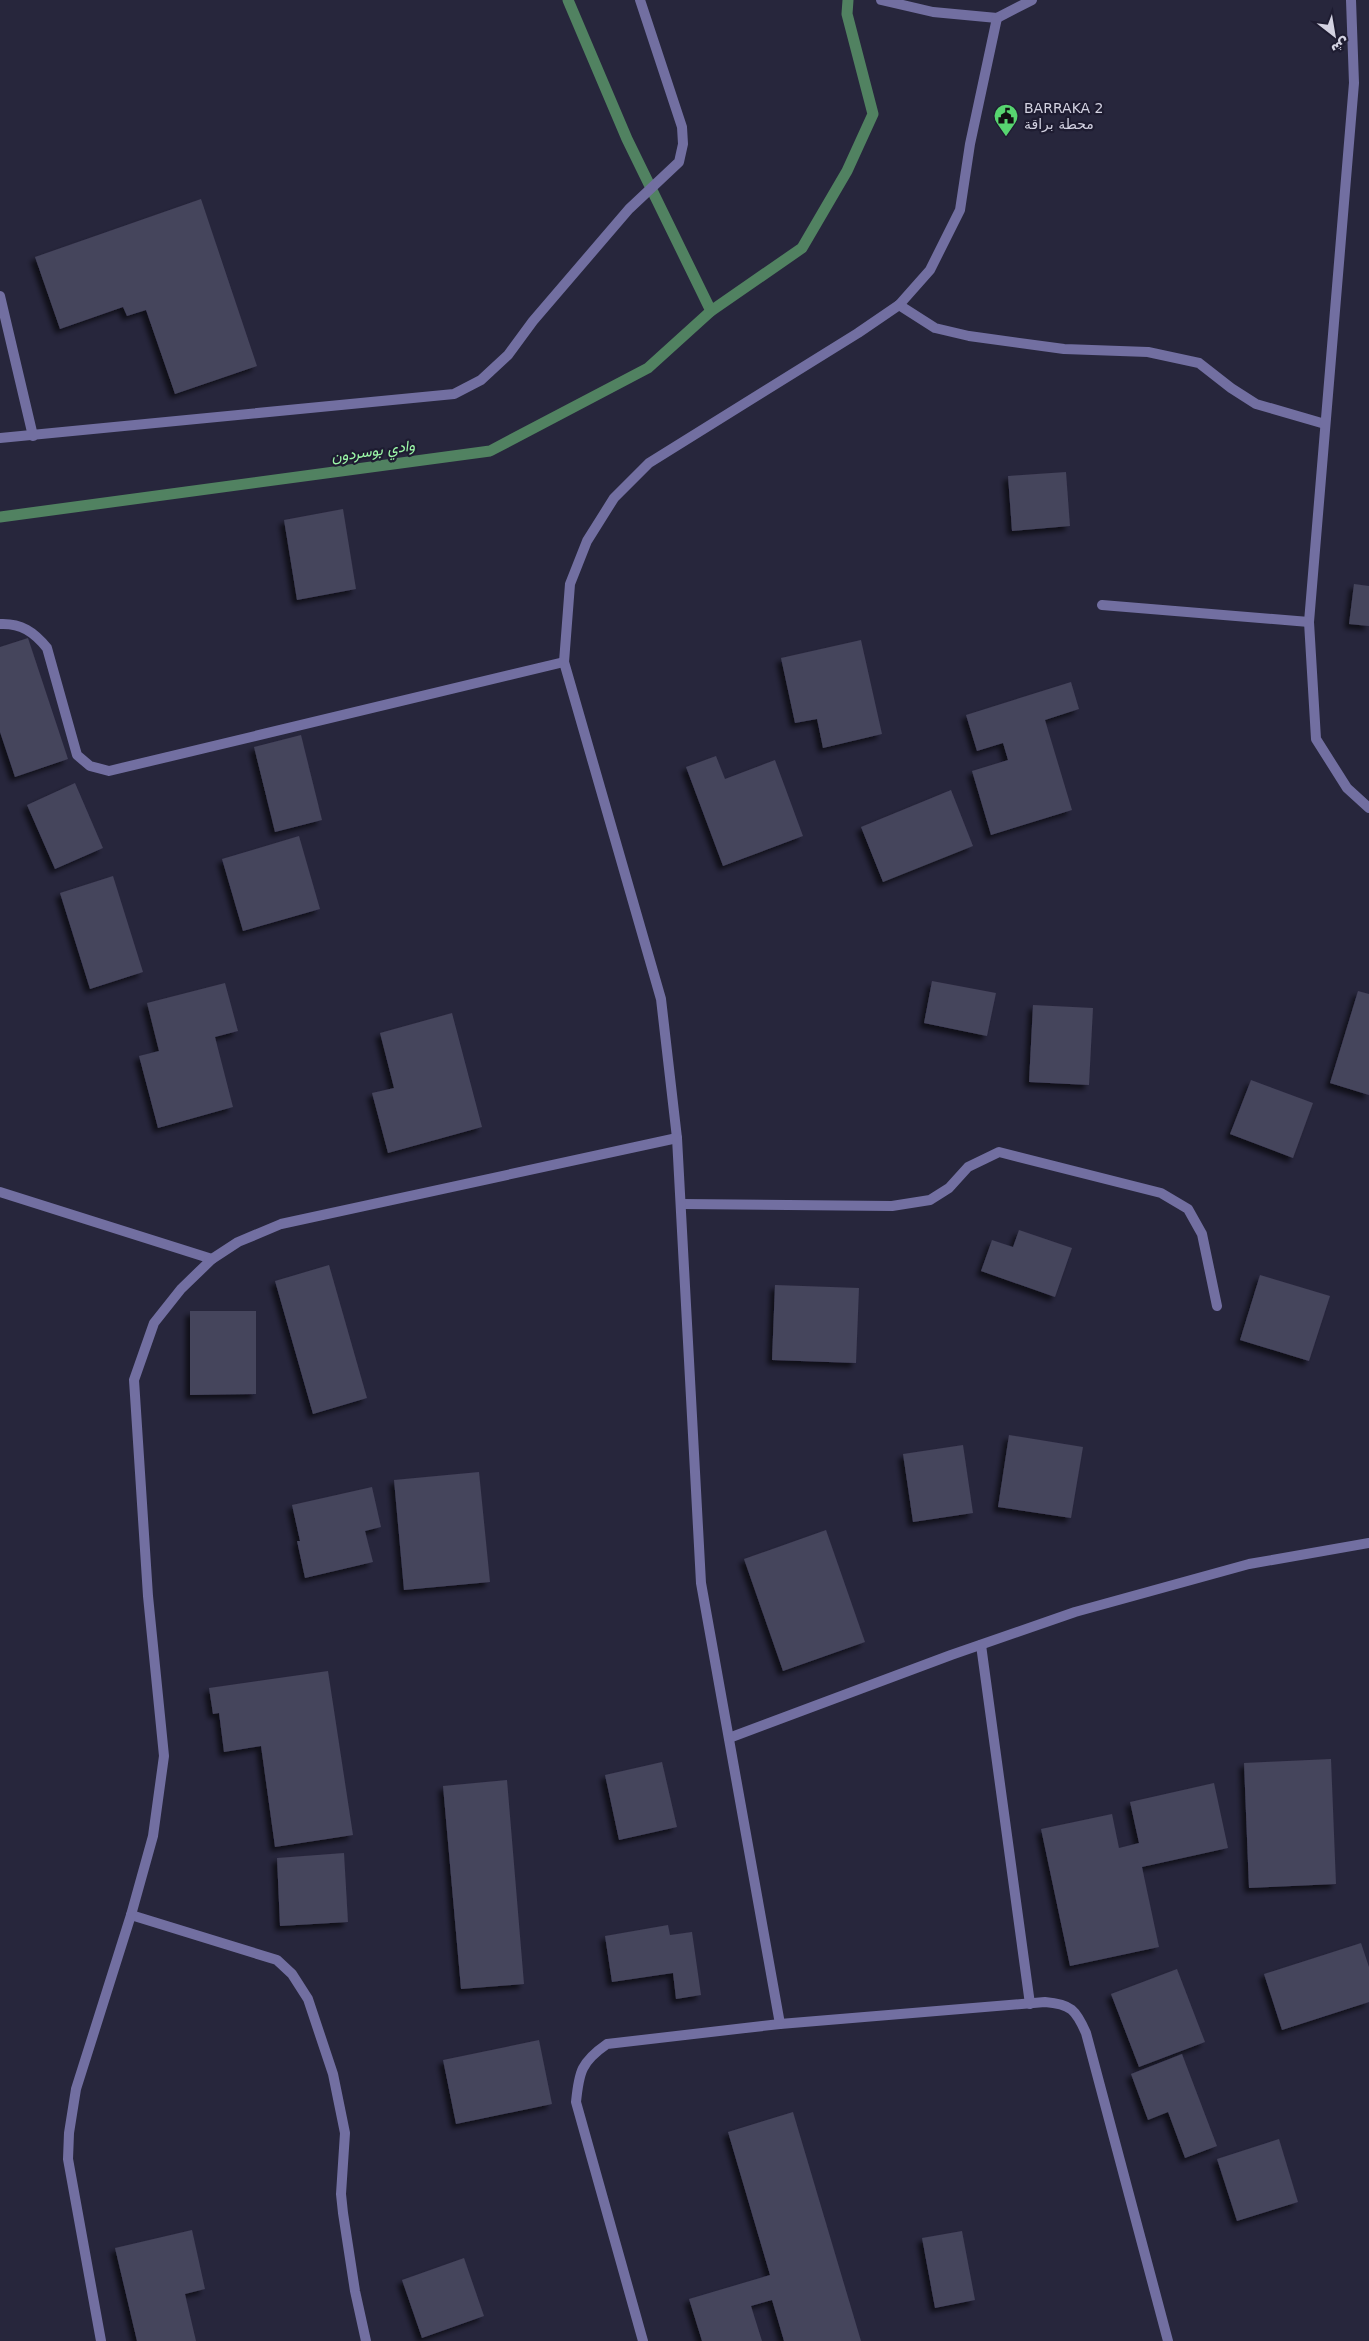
<svg xmlns="http://www.w3.org/2000/svg" width="1369" height="2341" font-family="'DejaVu Sans',Vazirmatn,sans-serif">
  <style>
    .lines { fill: none; stroke-linecap: round; stroke-linejoin: round }
    .stream { stroke: #518261; stroke-width: 11 }
    .building { fill: #45445c; filter: url(#shadow) }
    .lane { stroke: #726fa1; stroke-width: 10 }
    .street { stroke: #726fa1; stroke-width: 10 }
    .labels { text-anchor: middle; dominant-baseline: central; stroke-width: 4.5; stroke-linejoin: round; paint-order: stroke }
    .poi-label { font-size: 14px; fill: #d3d2e1; stroke: #1e1c31; text-anchor: start }
    .water-label { font-size: 15px; font-style: italic; fill: #9cf8a8; stroke: #1e1c31 }
  </style>
  <defs>
    <filter id="shadow"><feDropShadow dx="-4.5" dy="4.5" stdDeviation="2.5" flood-color="#0009"/></filter>
  </defs>
  <rect width="100%" height="100%" fill="#27263c"/>
  <g class="lines">
    <g class="stream">
      <polyline points="568,0 627,139 711,311"/>
      <polyline points="0,517 490,451 648,368 711,311 802,248 847,171 873,114 847,14 848,0"/>
    </g>
  </g>
  <g class="building">
    <polygon points="201,199 257,366 175,394 146,310 127,316 123,307 60,329 35,257"/>
    <polygon points="1066,472 1070,526 1012,531 1008,476"/>
    <polygon points="343,509 356,589 297,600 284,520"/>
    <polygon points="1354,584 1369,586 1369,626 1349,624"/>
    <polygon points="28,638 68,759 15,777 0,732 0,647"/>
    <polygon points="861,640 882,734 823,748 817,719 795,723 781,658"/>
    <polygon points="1071,682 1079,709 1045,720 1072,810 991,835 972,771 1008,760 1003,743 977,751 966,715"/>
    <polygon points="301,735 322,820 275,832 254,747"/>
    <polygon points="716,756 725,779 775,760 803,836 723,866 686,767"/>
    <polygon points="75,783 103,848 55,869 27,805"/>
    <polygon points="951,790 973,846 883,882 861,827"/>
    <polygon points="299,836 320,909 243,931 222,859"/>
    <polygon points="113,876 143,972 90,989 60,893"/>
    <polygon points="932,981 996,993 987,1036 924,1023"/>
    <polygon points="225,983 238,1031 215,1037 233,1107 158,1128 139,1056 159,1051 147,1003"/>
    <polygon points="1358,991 1369,994 1369,1095 1330,1083"/>
    <polygon points="1033,1005 1093,1008 1089,1085 1029,1082"/>
    <polygon points="452,1013 482,1127 388,1153 372,1093 394,1088 380,1033"/>
    <polygon points="1251,1080 1313,1103 1293,1158 1230,1134"/>
    <polygon points="1019,1230 1072,1248 1055,1297 981,1271 992,1240 1013,1247"/>
    <polygon points="329,1265 367,1398 313,1414 275,1281"/>
    <polygon points="1260,1275 1330,1296 1309,1361 1240,1340"/>
    <polygon points="775,1285 859,1288 856,1363 772,1360"/>
    <polygon points="190,1311 256,1311 256,1394 190,1395"/>
    <polygon points="1009,1435 1083,1447 1071,1518 998,1507"/>
    <polygon points="963,1445 973,1513 913,1522 903,1454"/>
    <polygon points="479,1472 490,1582 404,1590 394,1480"/>
    <polygon points="372,1487 381,1527 365,1531 373,1562 305,1578 297,1541 300,1541 292,1505"/>
    <polygon points="826,1530 865,1642 783,1671 744,1559"/>
    <polygon points="328,1671 353,1835 275,1847 261,1746 224,1752 219,1713 213,1714 209,1688"/>
    <polygon points="1331,1759 1336,1884 1249,1888 1244,1763"/>
    <polygon points="662,1762 677,1827 619,1840 605,1775"/>
    <polygon points="507,1780 524,1984 461,1989 443,1786"/>
    <polygon points="1214,1783 1228,1848 1142,1867 1159,1947 1070,1966 1041,1829 1112,1814 1119,1848 1139,1843 1130,1802"/>
    <polygon points="344,1853 348,1922 280,1926 277,1858"/>
    <polygon points="668,1925 670,1935 692,1932 701,1995 676,1999 673,1973 612,1982 605,1936"/>
    <polygon points="1361,1943 1369,1967 1369,2002 1282,2030 1264,1974"/>
    <polygon points="1177,1969 1205,2042 1139,2067 1111,1994"/>
    <polygon points="539,2040 552,2104 456,2124 443,2060"/>
    <polygon points="1182,2054 1217,2146 1185,2158 1168,2112 1148,2120 1131,2074"/>
    <polygon points="793,2112 861,2341 784,2341 772,2300 751,2306 762,2341 702,2341 689,2299 770,2275 728,2132"/>
    <polygon points="1279,2139 1298,2202 1237,2221 1217,2159"/>
    <polygon points="192,2230 205,2289 185,2294 196,2341 137,2341 115,2248"/>
    <polygon points="962,2231 975,2300 935,2308 922,2238"/>
    <polygon points="464,2258 484,2316 422,2338 402,2280"/>
  </g>
  <g class="lines">
    <g class="lane">
      <polyline points="899,305 935,328 969,336 1064,349 1148,352 1199,363 1231,388 1256,404 1325,424"/>
      <path d="M0,624C21,623 34,632 47,648L77,755L90,766L109,771L564,662"/>
      <polyline points="0,1192 212,1259"/>
      <polyline points="681,1204 892,1206 930,1200 949,1188 968,1167 999,1152 1161,1193 1188,1209 1202,1234 1217,1306"/>
      <polyline points="981,1645 1030,2004"/>
      <polyline points="729,1738 951,1655 1075,1612 1249,1564 1369,1543"/>
      <polyline points="131,1915 277,1960 292,1974 308,1999 333,2074 345,2133 341,2194 343,2213 355,2291 366,2341"/>
      <polyline points="101,2341 68,2159 69,2133 76,2089 131,1915 153,1836 164,1756 148,1596 134,1380 154,1323 181,1289 212,1259 238,1242 281,1224 677,1138"/>
    </g>
    <g class="street">
      <polyline points="881,0 933,12 997,18 1032,0"/>
      <polyline points="1351,0 1354,83 1309,622 1316,739 1347,788 1369,808"/>
      <polyline points="0,296 33,436"/>
      <polyline points="0,438 454,394 481,380 508,355 533,321 629,209 679,162 683,144 682,127 640,0"/>
      <polyline points="1102,605 1309,622"/>
      <polyline points="780,2024 701,1583 677,1138 661,999 564,662 570,584 587,541 614,498 649,463 858,333 899,305 930,270 960,210 970,144 997,18"/>
      <path d="M643,2341L576,2102C579,2072 581,2062 607,2044L780,2024L1045,2002C1071,2004 1076,2010 1086,2033L1168,2341"/>
    </g>
  </g>
  <defs>
    <symbol id="civic-pin" viewBox="-11 -11 22 30"><path d="M0 17L-7.5 6A9.5 9.5 0 1 1 7.5 6Z" fill="#57d570" stroke="#1e1c31"/><path d="M-.6-6.5H3V-4.5H.6V-3L4-1V1h2V6H-6V1h2V-1L-.6-3ZM-1.2 2.5V6h2.4V2.5Z" fill="#111"/></symbol>
  </defs>
  <g fill-rule="evenodd">
    <use href="#civic-pin" x="992" y="102" width="28" height="38"/>
  </g>
  <g class="labels">
    <g class="poi-label">
      <text x="1024" y="108">BARRAKA 2<tspan x="1024" dy="16">محطة براقة</tspan></text>
    </g>
    <g class="water-label">
      <text transform="translate(373 451) rotate(-8)">وادي بوسردون</text>
    </g>
  </g>
  <g transform="translate(1334 35) rotate(149)" stroke="#1e1c31" stroke-width="4" paint-order="stroke">
  <path d="M0-4L9 19L0 12L-9 19Z" fill="#d3d2e1"/>
  <text y="-8" font-size="14" font-weight="bold" text-anchor="middle" fill="#d3d2e1">ش</text>
  </g>
</svg>
